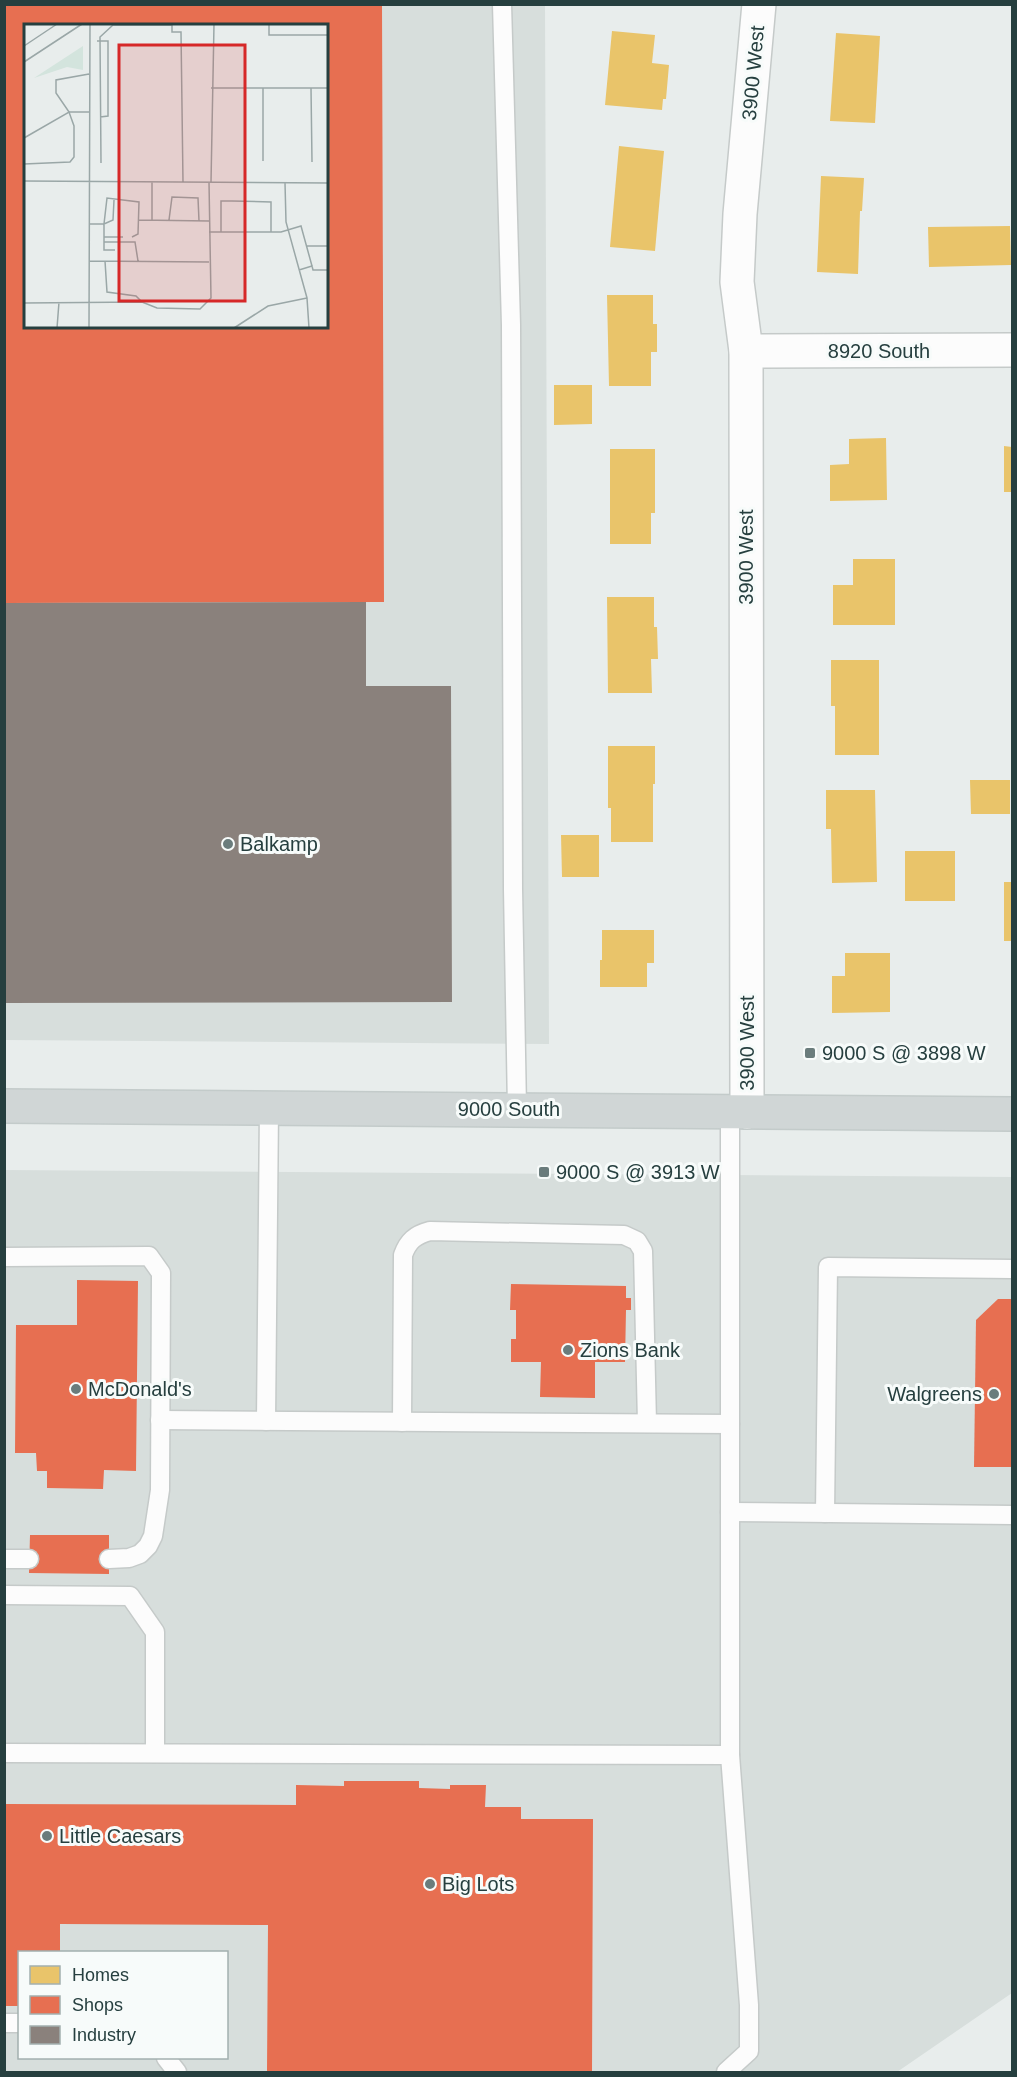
<svg xmlns="http://www.w3.org/2000/svg" width="1017" height="2077" font-family="Arial,sans-serif">
  <style>
    .built { fill: #d7dedc; fill-rule: evenodd }
    .homes { fill: #e9c46a }
    .shops { fill: #e76f51; fill-rule: evenodd }
    .industry { fill: #8a817c }
    .lines { fill: none; stroke-linecap: round; stroke-linejoin: round }
    .lane-casing { stroke: #c5cac9; stroke-width: 21 }
    .street-casing { stroke: #c5cac9; stroke-width: 36 }
    .primary-casing { stroke: #c3cbca; stroke-width: 36 }
    .lane { stroke: #fcfcfc; stroke-width: 18 }
    .street { stroke: #fcfcfc; stroke-width: 33 }
    .primary { stroke: #d0d6d6; stroke-width: 33 }
    .poi-dot { fill: #6a7c7c; stroke: #f7fbfa; stroke-width: 2 }
    .labels { text-anchor: middle; dominant-baseline: central; stroke-width: 6; stroke-linejoin: round; paint-order: stroke }
    .street-label { font-size: 20px; fill: #263f3f; stroke: #f7fbfa }
    .poi-label { font-size: 20px; fill: #263f3f; stroke: #f7fbfa; text-anchor: start }
    .inset-road { fill: none; stroke: #9aa7a7; stroke-width: 1.5 }
    .view { fill: #d62828; fill-opacity: 0.15; stroke: #d62828; stroke-width: 3 }
    .inset-edge { fill: none; stroke: #263f3f; stroke-width: 3 }
  </style>
  <rect width="100%" height="100%" fill="#e8edec"/>
  <g class="built">
    <path d="M5,5H545L549,1044L5,1040ZM26,26H327V327H26Z"/>
    <path d="M5,1170L1012,1177V1993L897,2072H5ZM20,1952H226V2058H20Z"/>
  </g>
  <g class="homes">
    <polygon points="612,31 655,35 652,63 669,65 666,99 663,99 662,110 605,105"/>
    <polygon points="836,33 880,36 875,123 830,121"/>
    <polygon points="619,146 664,151 655,251 610,247"/>
    <polygon points="821,176 864,178 862,211 860,211 858,274 817,272"/>
    <polygon points="1010,226 1011,265 929,267 928,227"/>
    <polygon points="607,295 653,295 653,324 657,324 657,352 651,352 651,386 609,386"/>
    <polygon points="554,385 592,385 592,424 554,425"/>
    <polygon points="886,438 887,500 830,501 830,465 849,464 849,439"/>
    <polygon points="1004,446 1012,447 1012,492 1004,492"/>
    <polygon points="610,449 655,449 655,513 651,513 651,544 610,544"/>
    <polygon points="853,559 895,559 895,625 833,625 833,585 853,585"/>
    <polygon points="607,597 654,597 654,627 657,627 658,659 651,659 652,693 608,693"/>
    <polygon points="831,660 879,660 879,755 835,755 835,706 831,706"/>
    <polygon points="608,746 655,746 655,784 653,784 653,842 611,842 611,808 608,808"/>
    <polygon points="970,780 1010,780 1010,814 971,814"/>
    <polygon points="826,790 875,790 877,882 832,883 831,829 826,829"/>
    <polygon points="561,835 599,835 599,877 562,877"/>
    <rect x="905" y="851" width="50" height="50"/>
    <rect x="1004" y="882" width="8" height="59"/>
    <polygon points="602,930 654,930 654,963 647,963 647,987 600,987 600,960 602,960"/>
    <polygon points="845,953 890,953 890,1012 832,1013 832,976 845,976"/>
  </g>
  <g class="shops">
    <path d="M4,4H382L384,602L4,603ZM26,26H327V327H26Z"/>
    <polygon points="77,1280 138,1281 136,1471 104,1470 103,1489 47,1488 47,1471 37,1471 36,1453 15,1453 16,1325 77,1325"/>
    <polygon points="511,1284 626,1286 626,1298 631,1298 631,1310 626,1310 625,1362 595,1362 595,1398 540,1397 541,1362 511,1362 511,1339 516,1339 516,1310 510,1310"/>
    <polygon points="998,1299 1012,1299 1012,1467 974,1467 976,1320"/>
    <polygon points="30,1535 109,1535 109,1574 29,1573"/>
    <polygon points="344,1781 419,1781 419,1788 450,1789 450,1785 486,1785 485,1807 521,1807 521,1819 593,1819 592,2072 267,2072 268,1925 60,1924 60,1952 20,1952 20,2006 4,2006 4,1804 296,1805 296,1785 344,1786"/>
  </g>
  <polygon class="industry" points="366,602 366,686 451,686 452,1002 4,1003 4,603"/>
  <g class="lines">
    <defs>
      <g id="lane">
        <polyline points="502,4 511,325 513,889 517,1109"/>
        <polyline points="4,1257 149,1256 161,1273 160,1490 153,1536 148,1546 140,1554 129,1558 109,1559"/>
        <polyline points="160,1420 730,1424"/>
        <polyline points="266,1421 269,1108"/>
        <path d="M402,1422L403,1255C408,1241 415,1235 430,1231L624,1235L637,1241L643,1251L647,1423"/>
        <polyline points="730,1512 1012,1515"/>
        <polyline points="825,1513 828,1267 1012,1269"/>
        <polyline points="4,1559 29,1559"/>
        <polyline points="4,1595 130,1596 155,1632 155,1753"/>
        <polyline points="4,1753 730,1755"/>
        <polyline points="4,2023 20,2023"/>
        <polyline points="166,2058 177,2072"/>
        <polyline points="726,2072 749,2051 749,2005 730,1755 730,1111"/>
      </g>
      <g id="street">
        <polyline points="746,351 1012,350"/>
        <polyline points="747,1112 746,351 737,282 740,214 759,4"/>
      </g>
      <polyline id="primary" points="4,1106 1012,1114"/>
    </defs>
    <use href="#lane" class="lane-casing"/>
    <use href="#street" class="street-casing"/>
    <use href="#primary" class="primary-casing"/>
    <use href="#lane" class="lane"/>
    <use href="#street" class="street"/>
    <use href="#primary" class="primary"/>
  </g>
  <g class="poi-dot">
    <circle cx="228" cy="844" r="6"/>
    <rect x="804" y="1047" width="12" height="12" rx="3"/>
    <rect x="538" y="1166" width="12" height="12" rx="3"/>
    <circle cx="568" cy="1350" r="6"/>
    <circle cx="76" cy="1389" r="6"/>
    <circle cx="994" cy="1394" r="6"/>
    <circle cx="47" cy="1836" r="6"/>
    <circle cx="430" cy="1884" r="6"/>
  </g>
  <g class="labels">
    <g class="street-label">
      <text transform="translate(753 73) rotate(-85)">3900 West</text>
      <text x="879" y="351">8920 South</text>
      <text transform="translate(746 557) rotate(-90)">3900 West</text>
      <text transform="translate(747 1043) rotate(-90)">3900 West</text>
      <text x="509" y="1109">9000 South</text>
    </g>
    <g class="poi-label">
      <text x="240" y="844">Balkamp</text>
      <text x="822" y="1053">9000 S @ 3898 W</text>
      <text x="556" y="1172">9000 S @ 3913 W</text>
      <text x="580" y="1350">Zions Bank</text>
      <text x="88" y="1389">McDonald's</text>
      <text x="982" y="1394" text-anchor="end">Walgreens</text>
      <text x="59" y="1836">Little Caesars</text>
      <text x="442" y="1884">Big Lots</text>
    </g>
  </g>
  <g transform="translate(24 24)">
    <rect width="304" height="304" fill="#e8edec"/>
    <path d="M59,22V46L43,43L10,54Z" fill="#d3e4dd"/>
    <path class="inset-road" d="M245,0V11H305M73,17H84V92L76,93M0,22L33,0M0,38L58,0M65,50L32,56V69L45,88H65M187,64H305M239,64V137M287,64L288,138M0,114L45,88L50,102V133L46,138L0,140M77,139L76,13L89,1H148V8H157L159,158M0,157L305,159M187,158L190,0M261,159L262,198L283,274L285,304M90,176L89,196L80,200L83,174L115,178L114,210L108,213M115,196L185,197M128,196V158M145,196L148,173L174,174L175,197M65,200H80V226H91M185,208H257L277,202L288,242L275,246M197,208V177H208L247,178V208M80,213H99M80,218H111L114,237M282,222H305M65,237L185,238M81,237L83,268L112,272L118,278M288,242L289,246H305M0,279L118,278L133,284L176,285L187,274L185,158M33,304L35,278M65,304L66,0M210,304L244,282L283,274"/>
    <path class="view" d="M95,21H221V277H95Z"/>
    <rect width="304" height="304" class="inset-edge"/>
  </g>
  <rect width="1017" height="2077" fill="none" stroke="#263f3f" stroke-width="12"/>
  <rect x="18" y="1951" width="210" height="108" fill="#f7fbfa" stroke="#a3b0af" stroke-width="1.5"/>
  <rect x="30" y="1966" width="30" height="18" fill="#e9c46a" stroke="#a3b0af" stroke-width="1.5"/>
  <text x="72" y="1981" font-size="18" fill="#263f3f">Homes</text>
  <rect x="30" y="1996" width="30" height="18" fill="#e76f51" stroke="#a3b0af" stroke-width="1.5"/>
  <text x="72" y="2011" font-size="18" fill="#263f3f">Shops</text>
  <rect x="30" y="2026" width="30" height="18" fill="#8a817c" stroke="#a3b0af" stroke-width="1.5"/>
  <text x="72" y="2041" font-size="18" fill="#263f3f">Industry</text>
</svg>
